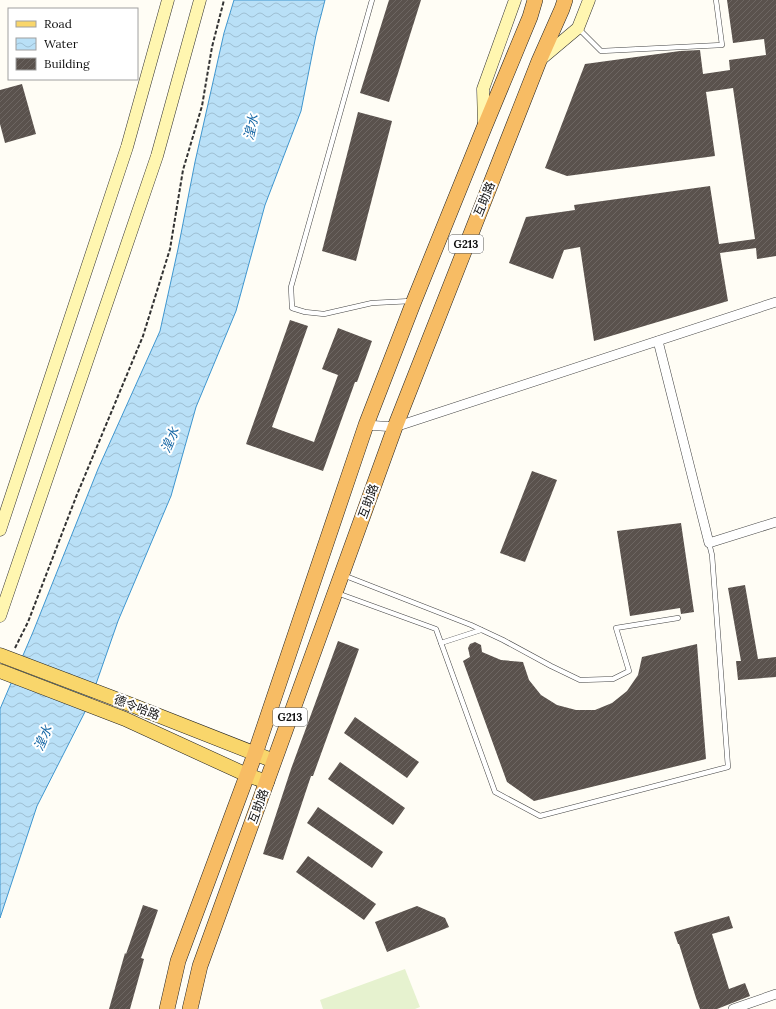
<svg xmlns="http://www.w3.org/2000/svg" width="776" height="1009" font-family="Lora,'Noto Sans SC',serif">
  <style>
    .pitch { fill: #e6f2cf }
    .water { fill: url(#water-waves); stroke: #3f96cf }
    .building { fill: url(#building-hatch) }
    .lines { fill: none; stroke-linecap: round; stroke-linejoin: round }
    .service-casing { stroke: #444; stroke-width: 5.5 }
    .minor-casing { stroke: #444; stroke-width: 10 }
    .secondary-casing { stroke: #333; stroke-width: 13 }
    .primary-casing { stroke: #222; stroke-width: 15 }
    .trunk-casing { stroke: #222; stroke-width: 16 }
    .path { stroke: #333; stroke-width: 2; stroke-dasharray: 4 2; stroke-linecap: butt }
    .service { stroke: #fff; stroke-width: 4.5 }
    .minor { stroke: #fff; stroke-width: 9 }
    .secondary { stroke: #fff6b0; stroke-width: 12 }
    .primary { stroke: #f9d66b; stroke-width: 14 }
    .trunk { stroke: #f7bc64; stroke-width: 15 }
    .labels { text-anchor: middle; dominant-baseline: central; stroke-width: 4; stroke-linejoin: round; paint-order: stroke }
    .shield { fill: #fff; stroke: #585858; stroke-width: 1 }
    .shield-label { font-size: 11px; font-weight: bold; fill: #111 }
    .street-label { font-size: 12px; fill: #111; stroke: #fff }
    .water-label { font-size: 13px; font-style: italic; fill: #1768a6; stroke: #fff }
  </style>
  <defs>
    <pattern id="water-waves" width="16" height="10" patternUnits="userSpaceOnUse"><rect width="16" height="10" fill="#b9e0f7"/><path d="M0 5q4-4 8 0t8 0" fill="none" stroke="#9ebfd3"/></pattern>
    <pattern id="building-hatch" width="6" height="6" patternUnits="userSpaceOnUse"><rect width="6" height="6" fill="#5a524d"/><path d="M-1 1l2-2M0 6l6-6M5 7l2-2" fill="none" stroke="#6d6662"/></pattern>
  </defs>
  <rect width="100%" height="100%" fill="#fffdf5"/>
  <polygon class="pitch" points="405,969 420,1007 415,1009 323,1009 320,1000"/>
  <polygon class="water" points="234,0 325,0 316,35 301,111 265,205 236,311 196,407 171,496 118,621 89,704 37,806 0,918 0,709 33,632 98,469 160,331 178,249 195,162 224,33"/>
  <g class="building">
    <polygon points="389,0 421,0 389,102 360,93"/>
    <polygon points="727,0 776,0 776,256 757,259 756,248 720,253 728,301 594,341 580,247 564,250 553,279 509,263 526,217 575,210 574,205 710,186 719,244 755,239 733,88 706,92 715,156 567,176 545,168 585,64 680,51 700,50 703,74 730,70 729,60 766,55 764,39 733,43"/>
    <polygon points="22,84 36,134 5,143 0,124 0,90"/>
    <polygon points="358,112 392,121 356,261 322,251"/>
    <polygon points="290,320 308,326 272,427 314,442 338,375 322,369 338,328 372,341 357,382 355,382 323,471 246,444"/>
    <polygon points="532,471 557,480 525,562 500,553"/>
    <polygon points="681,523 694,612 681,614 680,608 630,616 617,531"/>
    <polygon points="745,585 758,659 776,657 776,677 738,680 736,661 741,661 728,588"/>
    <polygon points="338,641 359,649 313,776 311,776 283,860 263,854 291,769"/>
    <polygon points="475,642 481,645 482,652 501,660 523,662 529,680 541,695 557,705 576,710 595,710 612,703 627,691 638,675 642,657 697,644 706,759 534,801 507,782 463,661 470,657 468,648 470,644"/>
    <polygon points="355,717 419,762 407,778 344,733"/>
    <polygon points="340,762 405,808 393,825 328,779"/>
    <polygon points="318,807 383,852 372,868 307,823"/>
    <polygon points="308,856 376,904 364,920 296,872"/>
    <polygon points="143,905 158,910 141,958 144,959 130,1009 109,1009 125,953 126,954"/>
    <polygon points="417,906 445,918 449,927 387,952 375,922"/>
    <polygon points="729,916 733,928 712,934 729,989 745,983 750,996 717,1009 700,1009 696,998 679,944 678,944 674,932"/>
  </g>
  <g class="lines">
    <defs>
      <g id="service">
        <polyline points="372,0 291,287 292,308 305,312 324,314 372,303 411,301"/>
        <polyline points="579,29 601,51 722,45 716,0"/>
        <polyline points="343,575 471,625 503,640 551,666 580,680 613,679 629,671 616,628 678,618"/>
        <polyline points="337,593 436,629 495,792 540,816 728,767 712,555 709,543"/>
        <polyline points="441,643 481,630"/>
      </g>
      <g id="minor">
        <polyline points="658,341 709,543 776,522"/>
        <polyline points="366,425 395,427 776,302"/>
        <polyline points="733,1009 776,994"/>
      </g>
      <g id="secondary">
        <polyline points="540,60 578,28 589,0"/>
        <polyline points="484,125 483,89 515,0"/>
        <polyline points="0,530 127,147 168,0"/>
        <polyline points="0,616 157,156 200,0"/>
      </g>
      <g id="primary">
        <polyline points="0,655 129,704 274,761"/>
        <polyline points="0,671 125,719 247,775 267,782"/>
      </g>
      <g id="trunk">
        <polyline points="167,1009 178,961 255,754 366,425 414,301 484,128 530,17 535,0"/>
        <polyline points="190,1009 200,966 395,427 539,61 562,9 565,0"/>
      </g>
    </defs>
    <use href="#service" class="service-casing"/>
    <use href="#minor" class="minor-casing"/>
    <use href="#secondary" class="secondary-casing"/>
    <use href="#primary" class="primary-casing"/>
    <use href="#trunk" class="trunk-casing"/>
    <polyline class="path" points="15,648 28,622 76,497 143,336 170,249 183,170 202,106 212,47 224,0"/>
    <use href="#service" class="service"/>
    <use href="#minor" class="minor"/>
    <use href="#secondary" class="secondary"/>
    <use href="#primary" class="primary"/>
    <use href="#trunk" class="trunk"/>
  </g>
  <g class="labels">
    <g class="shield">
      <rect x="449" y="235" width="34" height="18" rx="3"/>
      <rect x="273" y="708" width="34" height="18" rx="3"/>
    </g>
    <g class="shield-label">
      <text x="466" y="244">G213</text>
      <text x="290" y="717">G213</text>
    </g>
    <g class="street-label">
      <text transform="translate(484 199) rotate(-68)">互助路</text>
      <text transform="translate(368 501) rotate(-70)">互助路</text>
      <text transform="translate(137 707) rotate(21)">德令哈路</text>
      <text transform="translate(258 806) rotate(-70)">互助路</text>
    </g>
    <g class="water-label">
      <text transform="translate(251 127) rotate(-78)">湟水</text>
      <text transform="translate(170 440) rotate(-67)">湟水</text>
      <text transform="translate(43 738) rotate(-67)">湟水</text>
    </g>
  </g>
  <rect x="8" y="8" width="130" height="72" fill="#ffffff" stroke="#a0a0a0"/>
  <rect x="16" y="21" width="20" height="6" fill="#f9d66b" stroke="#a0a0a0"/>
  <text x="44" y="28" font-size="12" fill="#111111">Road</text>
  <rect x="16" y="38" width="20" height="12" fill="url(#water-waves)" stroke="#a0a0a0"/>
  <text x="44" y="48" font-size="12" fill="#111111">Water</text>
  <rect x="16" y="58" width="20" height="12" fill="url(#building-hatch)" stroke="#a0a0a0"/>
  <text x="44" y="68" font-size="12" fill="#111111">Building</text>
</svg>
